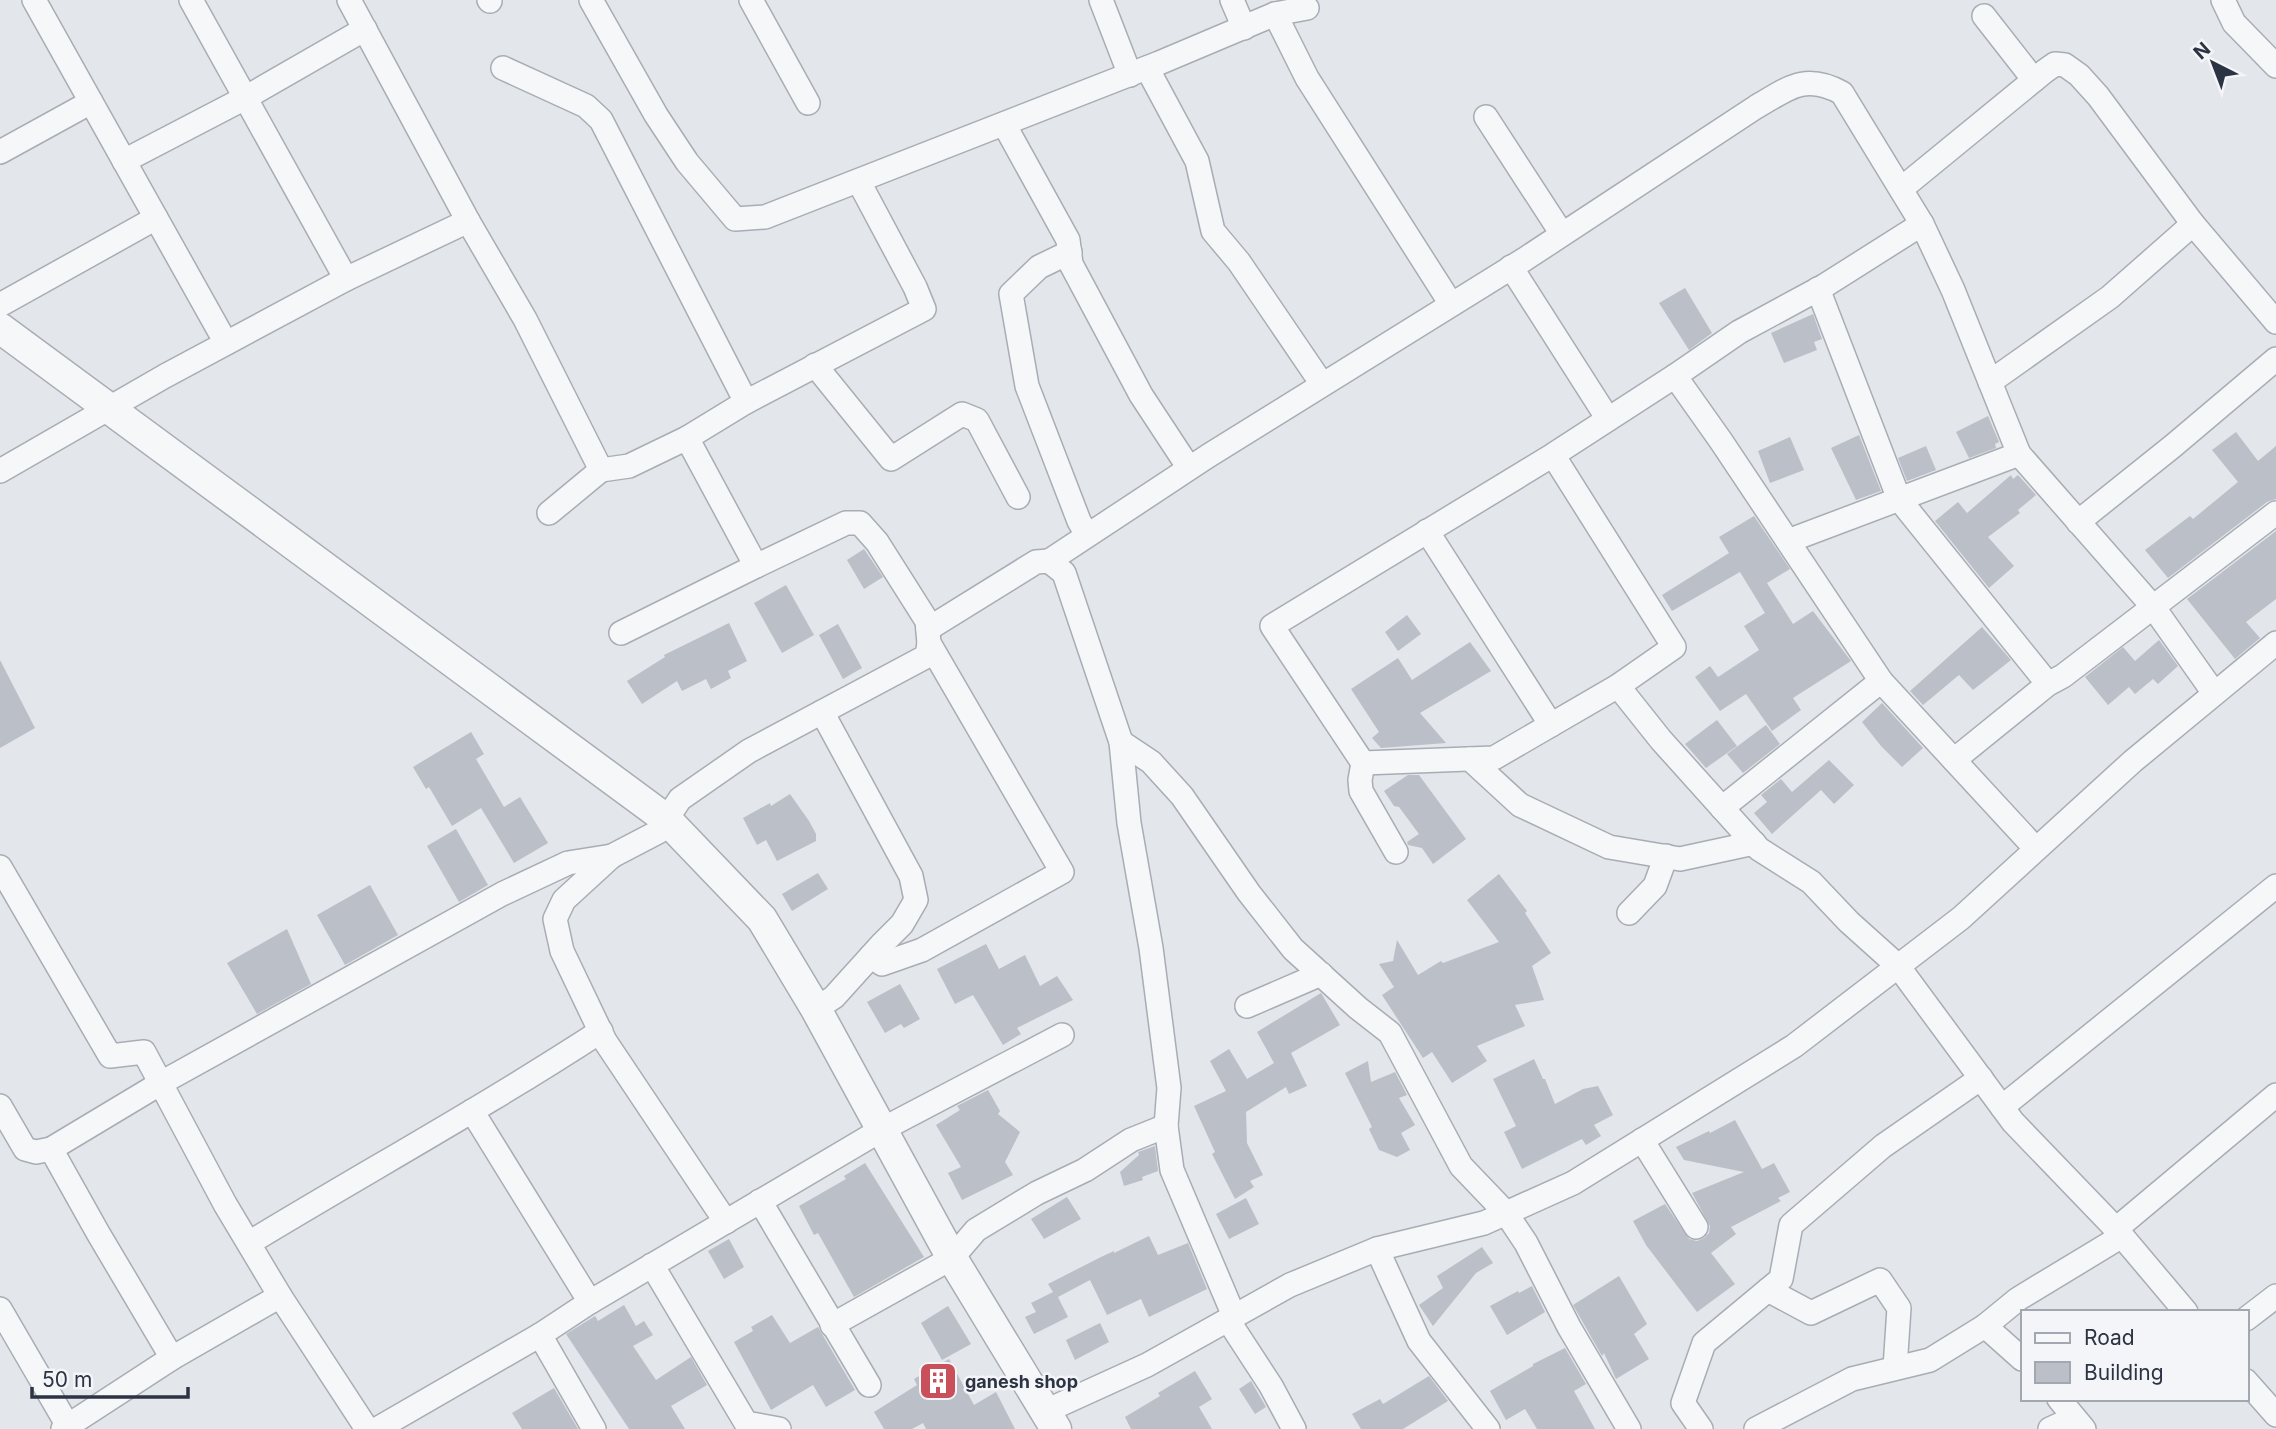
<svg xmlns="http://www.w3.org/2000/svg" width="2276" height="1429" font-family="Inter,sans-serif">
  <style>
    .building { fill: #bbbfc7 }
    .lines { fill: none; stroke-linecap: round; stroke-linejoin: round }
    .minor-casing { stroke: #a8adb5; stroke-width: 26 }
    .tertiary-casing { stroke: #a8adb5; stroke-width: 33 }
    .minor { stroke: #f6f7f9; stroke-width: 23 }
    .tertiary { stroke: #f6f7f9; stroke-width: 30 }
    .labels { text-anchor: middle; dominant-baseline: central; stroke-width: 5; stroke-linejoin: round; paint-order: stroke }
    .poi-label { font-size: 18px; font-weight: bold; fill: #2c3342; stroke: #f3f5f8; text-anchor: start }
  </style>
  <rect width="100%" height="100%" fill="#e3e6eb"/>
  <g class="building">
    <polygon points="1685,288 1712,333 1689,350 1659,303"/>
    <polygon points="1813,314 1822,339 1814,342 1817,350 1784,363 1771,333"/>
    <polygon points="1988,416 1999,442 1995,444 1996,448 1969,458 1956,432"/>
    <polygon points="2236,432 2258,461 2276,446 2276,499 2267,502 2168,578 2145,550 2190,516 2193,519 2238,482 2212,450"/>
    <polygon points="1859,435 1881,491 1856,500 1831,448"/>
    <polygon points="1790,437 1804,470 1770,483 1758,451"/>
    <polygon points="1926,446 1936,470 1907,481 1898,458"/>
    <polygon points="2011,475 2013,479 2018,475 2036,495 2018,510 2020,513 1988,537 2014,566 1989,588 1935,521 1958,502 1967,513"/>
    <polygon points="1754,516 1790,569 1767,583 1793,624 1813,611 1851,661 1793,698 1801,710 1772,731 1746,694 1720,711 1695,677 1710,666 1718,677 1759,650 1744,626 1765,613 1740,572 1672,611 1662,595 1729,553 1719,537"/>
    <polygon points="2276,531 2276,599 2246,622 2260,638 2235,659 2187,599"/>
    <polygon points="864,549 883,577 864,589 847,560"/>
    <polygon points="786,585 814,635 782,653 754,603"/>
    <polygon points="1407,615 1421,634 1398,651 1385,632"/>
    <polygon points="729,623 747,661 728,671 731,678 711,689 706,679 682,691 677,681 642,704 627,681 665,657 664,655"/>
    <polygon points="838,624 862,668 843,679 819,635"/>
    <polygon points="1982,627 2011,660 1973,690 1959,675 1923,705 1910,691"/>
    <polygon points="2159,640 2178,666 2158,684 2153,679 2135,694 2129,687 2108,705 2085,677 2123,647 2135,661"/>
    <polygon points="1470,642 1491,671 1420,713 1446,743 1381,748 1372,738 1379,732 1351,689 1398,658 1412,680"/>
    <polygon points="0,660 35,728 0,748"/>
    <polygon points="1882,703 1923,748 1902,767 1881,746 1862,722"/>
    <polygon points="1717,720 1737,746 1706,768 1685,744"/>
    <polygon points="1766,725 1780,744 1743,773 1727,754"/>
    <polygon points="471,732 484,754 476,759 504,807 520,797 548,843 514,863 481,808 452,826 429,787 426,789 413,767"/>
    <polygon points="1829,760 1854,785 1834,804 1821,790 1772,834 1754,813 1767,802 1761,795 1781,779 1792,792"/>
    <polygon points="1408,775 1419,775 1466,839 1433,864 1422,848 1408,845 1407,842 1419,834 1399,807 1394,806 1384,791"/>
    <polygon points="790,794 809,821 816,834 816,841 777,861 766,840 757,845 743,818 770,803 771,806"/>
    <polygon points="456,829 488,885 459,902 427,846"/>
    <polygon points="818,873 828,889 792,911 782,894"/>
    <polygon points="1499,874 1527,911 1525,913 1551,953 1532,966 1544,1000 1515,1005 1525,1026 1477,1046 1487,1061 1452,1083 1432,1052 1423,1058 1382,995 1394,987 1379,964 1393,961 1397,940 1418,975 1441,961 1443,963 1499,942 1467,900"/>
    <polygon points="370,885 398,935 345,965 317,915"/>
    <polygon points="287,929 311,984 257,1014 227,963"/>
    <polygon points="986,944 999,969 1025,955 1040,986 1057,976 1073,1000 1017,1028 1021,1034 1003,1045 973,995 955,1004 937,969"/>
    <polygon points="900,984 920,1019 904,1028 901,1024 885,1033 867,1002"/>
    <polygon points="1321,993 1340,1025 1291,1053 1307,1086 1289,1094 1286,1087 1246,1112 1247,1143 1263,1175 1250,1181 1254,1187 1235,1199 1212,1154 1215,1152 1194,1106 1226,1091 1210,1061 1229,1049 1247,1079 1274,1063 1257,1032"/>
    <polygon points="1534,1059 1543,1079 1545,1079 1555,1104 1583,1089 1598,1086 1613,1115 1594,1125 1601,1136 1586,1145 1582,1139 1522,1169 1504,1132 1516,1126 1493,1079"/>
    <polygon points="1368,1061 1371,1082 1395,1072 1407,1095 1399,1098 1415,1125 1401,1133 1410,1150 1397,1157 1379,1150 1369,1129 1372,1127 1345,1073"/>
    <polygon points="988,1090 1000,1111 998,1114 1020,1132 1005,1162 1013,1175 962,1200 948,1173 961,1167 936,1125 960,1110 957,1106"/>
    <polygon points="1735,1120 1762,1169 1774,1163 1790,1192 1778,1198 1781,1201 1731,1227 1736,1234 1711,1253 1735,1284 1697,1312 1646,1245 1633,1221 1665,1204 1689,1239 1697,1241 1704,1238 1709,1233 1710,1226 1692,1193 1744,1172 1684,1160 1676,1147 1709,1131 1710,1133"/>
    <polygon points="1155,1146 1158,1171 1142,1177 1143,1180 1124,1186 1120,1172 1139,1155 1138,1152"/>
    <polygon points="865,1163 924,1257 854,1297 818,1233 814,1235 799,1206 846,1179 844,1176"/>
    <polygon points="1067,1197 1081,1219 1044,1239 1031,1219"/>
    <polygon points="1246,1198 1259,1224 1229,1239 1216,1214"/>
    <polygon points="1149,1236 1158,1255 1188,1243 1207,1289 1149,1317 1141,1299 1107,1315 1090,1280 1058,1297 1068,1317 1034,1334 1025,1317 1036,1312 1031,1303 1053,1292 1048,1284 1101,1257 1114,1251 1114,1253"/>
    <polygon points="729,1239 744,1267 724,1279 708,1251"/>
    <polygon points="1482,1247 1493,1263 1476,1273 1433,1326 1419,1305 1443,1288 1437,1276"/>
    <polygon points="1619,1276 1647,1324 1634,1334 1649,1359 1616,1379 1604,1353 1602,1356 1573,1305"/>
    <polygon points="1532,1286 1545,1312 1507,1335 1490,1306 1518,1291 1519,1293"/>
    <polygon points="624,1305 636,1326 644,1321 653,1335 633,1346 656,1380 691,1357 707,1385 671,1406 685,1429 629,1429 566,1334 595,1316 598,1321"/>
    <polygon points="948,1306 971,1344 942,1360 921,1323"/>
    <polygon points="772,1315 790,1343 818,1327 855,1390 826,1407 813,1385 771,1410 734,1342 753,1331 751,1327"/>
    <polygon points="1100,1323 1109,1342 1075,1360 1066,1340"/>
    <polygon points="1565,1348 1586,1384 1574,1391 1595,1429 1537,1429 1525,1409 1506,1420 1490,1391 1533,1366 1533,1364"/>
    <polygon points="949,1359 974,1405 996,1392 1015,1429 926,1429 923,1423 912,1429 884,1429 874,1412 917,1385 914,1379"/>
    <polygon points="1195,1371 1212,1399 1199,1407 1212,1429 1131,1429 1125,1417 1160,1396 1158,1393"/>
    <polygon points="1429,1376 1448,1401 1403,1429 1361,1429 1352,1414 1380,1399 1383,1404"/>
    <polygon points="1251,1381 1266,1407 1255,1414 1239,1389"/>
    <polygon points="554,1388 578,1429 522,1429 512,1413"/>
  </g>
  <g class="lines">
    <defs>
      <g id="minor">
        <polyline points="34,0 226,343"/>
        <polyline points="489,0 490,1"/>
        <polyline points="591,0 656,115 687,162 735,219 765,217 1159,63 1275,14 1307,8"/>
        <polyline points="751,0 808,103"/>
        <polyline points="1101,0 1130,75"/>
        <polyline points="1232,0 1244,28"/>
        <polyline points="2223,0 2234,23 2276,66"/>
        <polyline points="1275,14 1307,78 1451,304"/>
        <polyline points="1984,16 2034,80"/>
        <polyline points="503,68 586,106 601,120 746,402 687,438"/>
        <polyline points="1147,68 1197,161 1213,231 1239,262 1322,384"/>
        <polyline points="1486,117 1562,234"/>
        <polyline points="1004,124 1068,240 1071,264 1141,395 1189,468"/>
        <polyline points="0,152 91,102"/>
        <polyline points="124,161 245,98 365,29"/>
        <polyline points="1901,189 2045,71 2055,64 2065,65 2079,75 2098,96 2193,224 2276,322"/>
        <polyline points="468,221 525,319 601,470 549,513"/>
        <polyline points="1922,224 1824,286 1739,332 1675,376 1721,441 1881,681 2036,849"/>
        <polyline points="1070,252 1039,267 1011,294 1027,386 1079,521 1087,535"/>
        <polyline points="1511,267 1608,419"/>
        <polyline points="346,279 468,221 349,0"/>
        <polyline points="1818,289 1899,499 2048,684"/>
        <polyline points="0,305 156,218"/>
        <polyline points="815,365 891,459 962,414 977,420 1018,497"/>
        <polyline points="1990,382 2110,297 2193,224"/>
        <polyline points="746,402 924,309 915,287 859,182"/>
        <polyline points="1553,455 1674,647 1618,686 1494,758 1363,763 1272,626 1553,455 1675,376"/>
        <polyline points="601,470 629,466 687,438 756,566 621,633"/>
        <polyline points="0,471 165,376 346,279 191,0"/>
        <polyline points="2078,522 2173,446 2276,359"/>
        <polyline points="1427,531 1551,725"/>
        <polyline points="1788,541 2019,454"/>
        <path d="M1049,561L1208,456L1525,259L1756,107C1789,88 1805,73 1842,93L1922,224L1953,290L2019,454L2154,608L2214,693"/>
        <polyline points="928,629 1036,562 1049,561 1064,573 1121,742 1129,823 1151,948 1169,1088 1166,1126 1172,1170 1234,1316"/>
        <polyline points="1618,686 1661,740 1759,849 1811,882 1849,922 1898,966 2013,1122 2116,1229 2186,1312"/>
        <polyline points="1121,742 1151,762 1182,796 1249,893 1293,949 1358,1008 1390,1033 1461,1166 1506,1213 1526,1243 1569,1327 1629,1429"/>
        <polyline points="1470,759 1520,805 1609,847 1680,859 1754,843"/>
        <polyline points="1954,760 2048,684 2063,676 2276,513"/>
        <polyline points="1363,763 1360,780 1361,791 1396,852"/>
        <polyline points="1722,808 1881,681"/>
        <polyline points="0,867 110,1056 144,1052 225,1204 280,1296 367,1429"/>
        <polyline points="1629,913 1655,886 1666,856"/>
        <polyline points="871,956 882,964 922,950 1062,872 929,643"/>
        <polyline points="1247,1006 1321,974"/>
        <polyline points="816,1009 834,997 881,945 902,924 916,900 911,876 822,712"/>
        <polyline points="0,1106 25,1149 36,1152 51,1149 98,1233 172,1358"/>
        <polyline points="2002,1107 2276,886"/>
        <polyline points="472,1111 590,1302"/>
        <polyline points="1642,1140 1696,1227"/>
        <polyline points="51,1149 161,1083 502,894 568,863 612,856"/>
        <polyline points="760,1201 869,1385"/>
        <polyline points="726,1222 605,1041 562,951 555,919 564,900 612,856 658,832 680,799 749,751 927,656 929,643 927,621 877,542 860,523 846,523 756,566"/>
        <polyline points="2116,1229 2276,1095"/>
        <path d="M249,1243C366,1172 486,1106 601,1031"/>
        <polyline points="1377,1249 1419,1341 1488,1429"/>
        <polyline points="652,1265 746,1423 779,1429"/>
        <polyline points="1768,1290 1811,1313 1880,1280 1899,1308 1895,1368"/>
        <polyline points="0,1309 68,1426"/>
        <polyline points="2246,1319 2276,1296"/>
        <polyline points="1228,1320 1271,1386 1294,1429"/>
        <polyline points="832,1325 952,1258 976,1230 1037,1193 1085,1170 1131,1140 1166,1126"/>
        <polyline points="1985,1326 2022,1359"/>
        <polyline points="540,1335 594,1429"/>
        <polyline points="2246,1381 2276,1415"/>
        <polyline points="2059,1399 2084,1429"/>
        <polyline points="1046,1411 1147,1365 1290,1285 1377,1249 1484,1223 1573,1183 1794,1046 1961,918 2133,761 2276,643"/>
        <polyline points="63,1429 172,1358 280,1296"/>
        <polyline points="377,1429 540,1335 590,1302 881,1130 1062,1035"/>
        <polyline points="1701,1429 1683,1403 1704,1343 1781,1279 1791,1225 1883,1146 1981,1078"/>
        <polyline points="1756,1429 1852,1379 1930,1360 1985,1326 2018,1299 2122,1236"/>
        <polyline points="2050,1429 2074,1418"/>
      </g>
      <polyline id="tertiary" points="0,328 666,819 762,919 816,1009 952,1258 1056,1429"/>
    </defs>
    <use href="#minor" class="minor-casing"/>
    <use href="#tertiary" class="tertiary-casing"/>
    <use href="#minor" class="minor"/>
    <use href="#tertiary" class="tertiary"/>
  </g>
  <defs>
    <symbol id="building-square" viewBox="-11 -11 22 22"><rect x="-9" y="-9" width="18" height="18" rx="4" fill="#c94f5a" stroke="#f3f5f8"/><path d="M-4-6H4V6H1V3H-1V6H-4ZM-2.5-4.3h1.7v1.8h-1.7ZM.8-4.3h1.7v1.8H.8ZM-2.5-1h1.7V.8h-1.7ZM.8-1h1.7V.8H.8Z" fill="#fff"/></symbol>
  </defs>
  <g fill-rule="evenodd">
    <use href="#building-square" x="916" y="1359" width="44" height="44"/>
  </g>
  <g class="labels">
    <g class="poi-label">
      <text x="965" y="1381">ganesh shop</text>
    </g>
  </g>
  <rect x="2021" y="1310" width="228" height="91" fill="#f3f5f8" stroke="#a3a7af" stroke-width="2"/>
  <rect x="2035" y="1333" width="35" height="10" fill="#f6f7f9" stroke="#a3a7af" stroke-width="2"/>
  <text x="2084" y="1345" font-size="21" fill="#2c3342">Road</text>
  <rect x="2035" y="1362" width="35" height="21" fill="#bbbfc7" stroke="#a3a7af" stroke-width="2"/>
  <text x="2084" y="1380" font-size="21" fill="#2c3342">Building</text>
  <g transform="translate(2213 63) rotate(318)" stroke="#f3f5f8" stroke-width="5" paint-order="stroke">
  <path d="M0-5L12 26L0 18L-12 26Z" fill="#2c3342"/>
  <text y="-10" font-size="19" font-weight="bold" text-anchor="middle" fill="#2c3342">N</text>
  </g>
  <path d="M32 1387v10h156v-10" fill="none" stroke="#2c3342" stroke-width="3.5"/>
  <text x="42" y="1387" font-size="21" fill="#2c3342" stroke="#f3f5f8" stroke-width="5" paint-order="stroke">50 m</text>
</svg>
